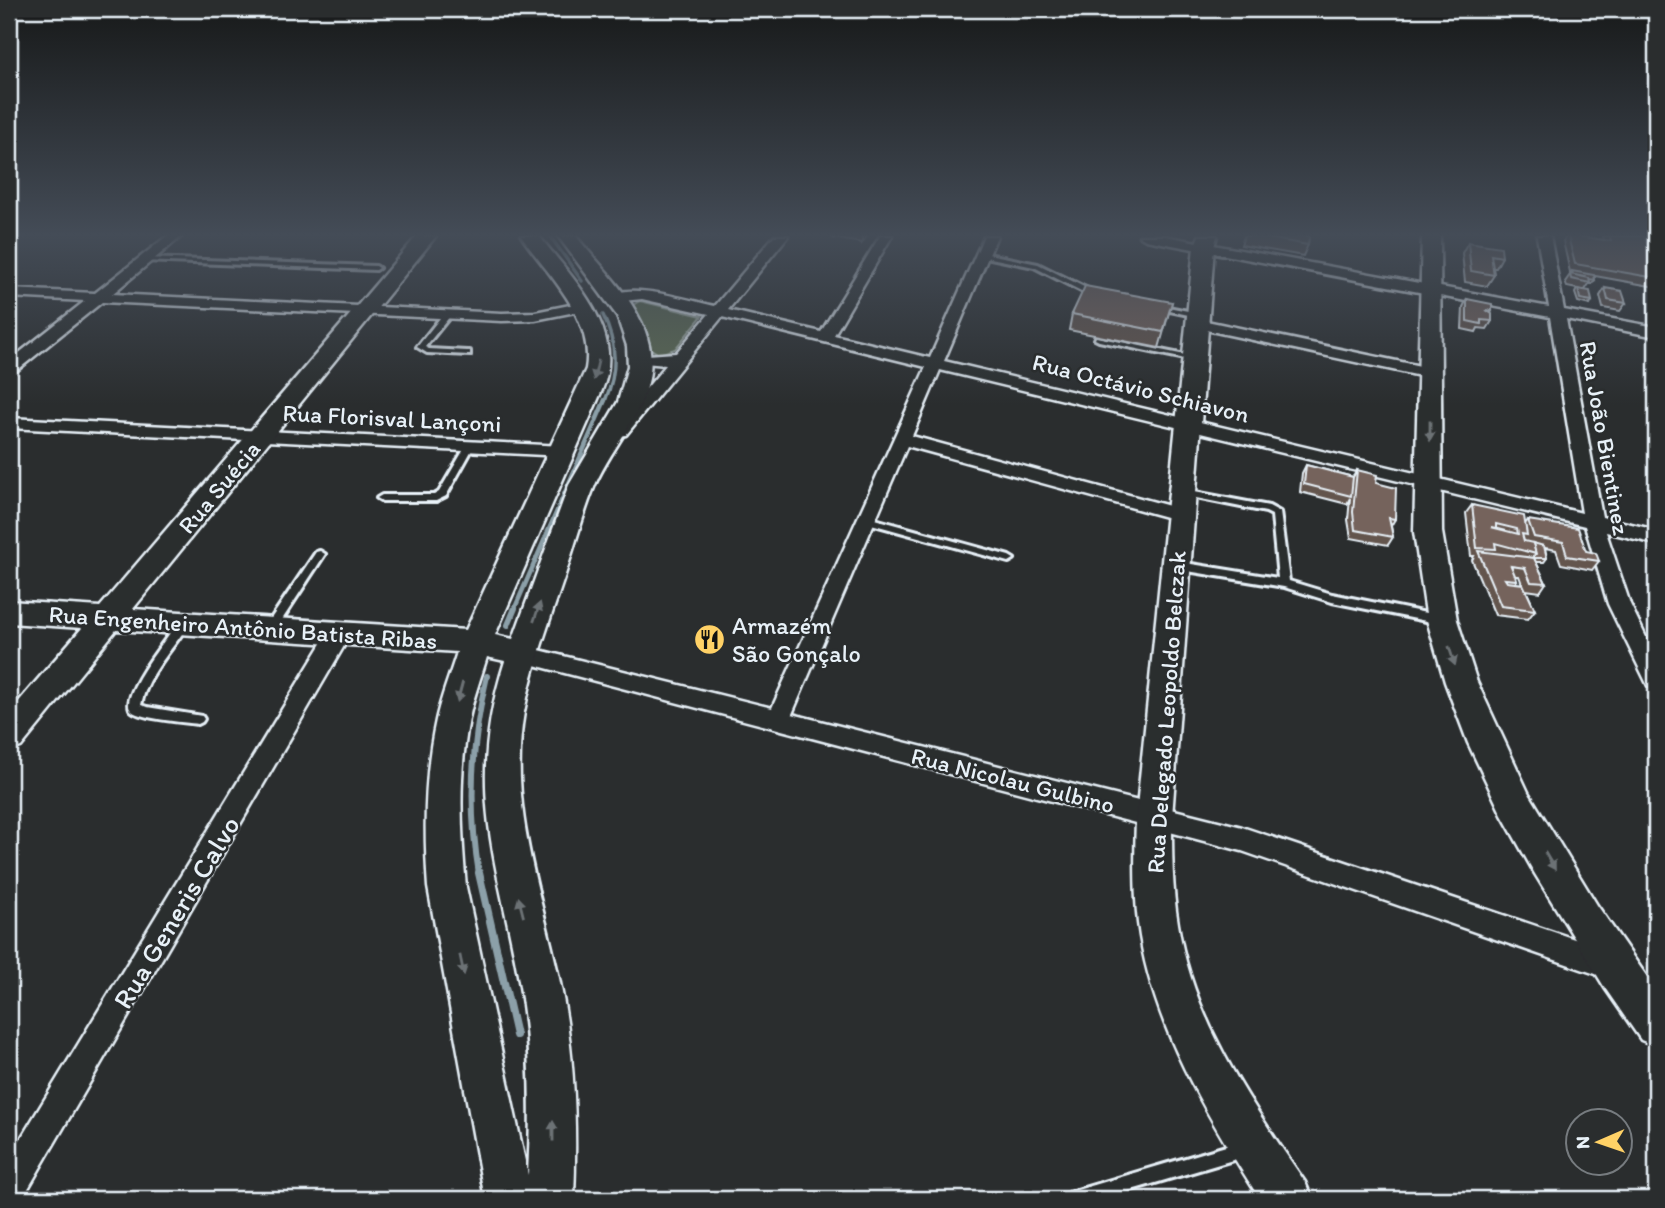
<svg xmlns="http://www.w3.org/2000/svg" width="1665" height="1208" font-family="Itim,sans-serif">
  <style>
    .green { fill: #5c6b53; stroke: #a2aea6; stroke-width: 2 }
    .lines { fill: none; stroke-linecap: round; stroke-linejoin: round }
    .stream-far3 { stroke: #8ca0a9; stroke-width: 3.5 }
    .stream-far2 { stroke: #8ca0a9; stroke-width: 4.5 }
    .stream-far1 { stroke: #8ca0a9; stroke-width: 6 }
    .stream { stroke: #8ca0a9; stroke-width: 8 }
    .lane-casing { stroke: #e8f1f8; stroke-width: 6 }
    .street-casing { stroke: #e8f1f8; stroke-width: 5 }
    .secondary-casing { stroke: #e8f1f8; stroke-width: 5 }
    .primary-casing { stroke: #e8f1f8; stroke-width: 5 }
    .path { stroke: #e8f1f8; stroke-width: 2.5; stroke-dasharray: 1 3.5; stroke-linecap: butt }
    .lane { fill: #2a2d2e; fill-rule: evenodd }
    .street { fill: #2a2d2e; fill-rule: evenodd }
    .secondary { fill: #2a2d2e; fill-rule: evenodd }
    .primary { fill: #2a2d2e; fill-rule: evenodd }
    .wall { fill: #64554e; stroke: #e8f1f8; stroke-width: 2; fill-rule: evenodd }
    .shaded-wall { fill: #514540; stroke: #e8f1f8; stroke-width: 2 }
    .building { fill: #74635b; stroke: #e8f1f8; stroke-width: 2; fill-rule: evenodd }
    .oneway { fill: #6c7275 }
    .labels { text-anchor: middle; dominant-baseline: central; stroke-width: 5; stroke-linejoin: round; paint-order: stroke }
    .street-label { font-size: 24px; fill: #e8f1f8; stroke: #2a2d2e }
    .poi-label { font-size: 24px; fill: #e8f1f8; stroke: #2a2d2e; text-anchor: start }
    .near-street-label { font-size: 28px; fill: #e8f1f8; stroke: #2a2d2e }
  </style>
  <rect width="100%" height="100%" fill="#2a2d2e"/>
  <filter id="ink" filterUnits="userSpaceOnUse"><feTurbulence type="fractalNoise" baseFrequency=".0143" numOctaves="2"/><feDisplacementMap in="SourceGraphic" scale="14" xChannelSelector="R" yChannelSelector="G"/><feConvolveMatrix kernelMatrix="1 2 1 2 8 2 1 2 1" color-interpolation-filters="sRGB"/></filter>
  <g filter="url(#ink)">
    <polygon class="green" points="640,301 702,316 675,349 659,354 651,349 646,329 631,306"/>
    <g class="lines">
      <g class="stream-far3">
        <polyline points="550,236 582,281"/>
        <path d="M603,315C617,344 618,371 605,401"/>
      </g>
      <polyline class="stream-far2" points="514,610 605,400"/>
      <g class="stream-far1">
        <polyline points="508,625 515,608"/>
        <path d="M479,874C468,807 471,742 487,676"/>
      </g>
      <polyline class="stream" points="479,873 516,1035"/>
      <defs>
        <g id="lane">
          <polygon points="983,253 1038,264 1100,295 1093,297 1034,267 981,256 981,254"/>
          <polygon points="145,258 376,266 379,268 376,270 143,261 142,260"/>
          <polygon points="1153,304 1198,313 1202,315 1198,317 1156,308 1153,308"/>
          <polygon points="444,313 451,315 425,347 429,349 467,351 470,351 470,355 427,353 417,347"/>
          <polygon points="1096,337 1195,357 1199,359 1195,361 1099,341 1095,339"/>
          <polygon points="470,443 474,446 446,496 436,501 382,501 377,498 382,495 434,495 439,492 466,446"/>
          <polygon points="1184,490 1269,506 1280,512 1289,581 1332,594 1441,616 1445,617 1446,620 1445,623 1441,624 1332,602 1284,587 1175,569 1174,566 1175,563 1179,562 1278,578 1272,515 1266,512 1181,495 1179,493"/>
          <polygon points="867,517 1009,556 1014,559 1009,562 864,522 862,520"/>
          <polygon points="320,551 325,554 274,632 266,632 265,629 266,626 316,552"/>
          <path d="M184,619L188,620L189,623C173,650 148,672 141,705L147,707L202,716L204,719L202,722L198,724C186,722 135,719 130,709C122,692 170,634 180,620Z"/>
          <polygon points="1243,1141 1249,1143 1251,1149 1249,1155 1243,1157 1101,1199 1066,1199 1068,1193 1074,1191"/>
        </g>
        <g id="street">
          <polygon points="167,236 182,236 112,294 502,313 535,312 580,303 587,307 585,310 535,320 502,321 102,302 15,372 9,374 9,361 85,301 9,297 9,289 95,293"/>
          <path d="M774,236H788L728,310L821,332L880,236H892L834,335L930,358L984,236H997L944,361L1582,513L1550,317L1146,240L1139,236H1165L1549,307L1537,236H1550L1564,310L1656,327V337L1566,319L1602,517L1656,530V544L1606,532L1630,604L1656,658V689L1648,686L1608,604L1585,526L940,370L912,436L1188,511L1191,515L1181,521L907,446L792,714L1242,827L1610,951L1620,955L1624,965L1620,975L1610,979L1242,851L515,660L512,654L515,648L523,646L772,708L926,367L722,317L626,435L620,436L611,431L666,365L633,362V356L676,353L709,314L642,299L614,302L607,298C627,280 690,301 715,306Z"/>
          <polygon points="1197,319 1430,368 1438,373 1430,378 1192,327 1189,324"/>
          <polygon points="9,418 563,446 572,451 563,456 9,428"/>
          <polygon points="340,625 348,627 351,633 348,639 22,1199 9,1199 9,1158 332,627"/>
        </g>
        <g id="secondary">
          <path d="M417,236H436L133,609L466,630L586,369C595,318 547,274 521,236H539C573,279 627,331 602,390L495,635L513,639L569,485L618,402L628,366L627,346L617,316L558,236H576C602,269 640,302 649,345C660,399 615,439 595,485C583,514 575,545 565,575C550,620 533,665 524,712C508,804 540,890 559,978C575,1050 577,1126 574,1199H485L428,887C424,832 424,774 436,720C441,697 450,675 457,652L116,630L21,747L9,751V713L82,628L9,623V601L100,607ZM487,657L505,661C461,797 504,875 523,1005C531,1061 531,1118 528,1175L466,887C461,832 458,774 469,719C473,698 481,677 487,657Z"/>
          <path d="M1199,236H1217L1214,247L1172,817C1172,853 1172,888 1178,924C1193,1021 1251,1103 1305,1182L1312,1199H1260C1207,1116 1151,1024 1138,923C1134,888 1135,853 1136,817L1194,247Z"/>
          <polygon points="1422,236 1440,236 1442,532 1457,620 1477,682 1528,792 1597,905 1656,990 1656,1046 1641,1040 1605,988 1535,874 1502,815 1468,743 1445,682 1427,620 1414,532"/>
        </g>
        <polygon id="primary" points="1641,236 1656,236 1656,257 1648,256"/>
      </defs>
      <use href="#lane" class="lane-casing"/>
      <use href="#street" class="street-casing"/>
      <use href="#secondary" class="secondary-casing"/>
      <use href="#primary" class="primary-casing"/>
      <polyline class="path" points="9,248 26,236"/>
      <use href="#lane" class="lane"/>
      <use href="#street" class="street"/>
      <use href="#secondary" class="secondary"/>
      <use href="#primary" class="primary"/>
    </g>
    <g class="wall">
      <polygon points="832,236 867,236 862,243 832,238"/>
      <polygon points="1244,236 1309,236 1308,245 1303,256 1241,245"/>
      <polygon points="1567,236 1578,236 1604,240 1603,236 1644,236 1655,268 1656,268 1656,287 1595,276 1595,280 1592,284 1589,284 1585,290 1592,301 1590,305 1578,302 1575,293 1577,289 1567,287 1565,282 1572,272 1570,272 1563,241"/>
      <polygon points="1468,242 1502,257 1496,268 1493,268 1494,275 1487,286 1465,282 1462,253"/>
      <polygon points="1605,288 1626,303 1620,311 1603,308 1600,296"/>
      <polygon points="1467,299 1492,311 1491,313 1492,321 1487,329 1478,328 1476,332 1462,329 1463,307"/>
      <polygon points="1172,302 1159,348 1069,330 1072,314"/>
      <polygon points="1306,465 1353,477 1357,470 1376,483 1395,519 1391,526 1393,537 1388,545 1351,538 1348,520 1350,498 1347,504 1300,492 1302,473"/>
      <path d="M1472,505L1525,524L1528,520L1586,551L1599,561L1592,570L1561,564L1556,550L1545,548L1547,558L1544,562H1536L1546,583L1540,592L1526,590L1535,610L1528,619L1495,615L1472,560L1474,556H1471L1466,513ZM1516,576H1519L1522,584L1515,583L1517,580Z"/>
    </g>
    <polygon class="shaded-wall" points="862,236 867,236 862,243"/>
    <g class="building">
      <polygon points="1256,236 1309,236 1308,245"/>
      <polygon points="1568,236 1578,236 1611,241 1610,236 1644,236 1655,268 1656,268 1656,278 1575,264"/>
      <polygon points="1468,242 1501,247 1502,257 1491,255 1494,275 1471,271"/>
      <polygon points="1572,271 1594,275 1595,280 1589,279 1589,278 1573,275"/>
      <polygon points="1570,274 1589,278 1590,283 1571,279"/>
      <polygon points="1085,286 1172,302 1163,332 1072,314"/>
      <polygon points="1605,288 1622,291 1626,303 1608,300"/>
      <polygon points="1578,289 1590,291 1592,301 1580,299"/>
      <polygon points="1467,299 1492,304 1492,311 1486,310 1492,314 1492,321 1481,320 1481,324 1467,321"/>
      <polygon points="1306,465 1353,477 1351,496 1304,484"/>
      <polygon points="1357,470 1377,475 1376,483 1396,488 1395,519 1389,518 1393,537 1355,530 1353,512"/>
      <path d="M1472,505L1524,516L1527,535L1522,534L1524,541L1533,543L1536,554L1495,543L1496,549L1477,548ZM1496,524L1517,529L1518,534L1491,527L1496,528Z"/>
      <polygon points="1528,520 1578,528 1586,551 1596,553 1599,561 1567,556 1563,542 1534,537"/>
      <polygon points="1533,543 1544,546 1547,558 1532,558 1536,554"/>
      <polygon points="1478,551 1534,558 1546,583 1531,582 1525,568 1511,566 1517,580 1505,579 1507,582 1523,584 1535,610 1501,606"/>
    </g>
    <defs><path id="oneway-solid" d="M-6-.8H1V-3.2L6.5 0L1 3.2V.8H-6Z" transform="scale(1.75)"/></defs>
    <g class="oneway">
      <use href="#oneway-solid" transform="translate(596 370) rotate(103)"/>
      <use href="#oneway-solid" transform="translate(1430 431) rotate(90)"/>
      <use href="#oneway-solid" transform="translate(537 612) rotate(-71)"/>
      <use href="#oneway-solid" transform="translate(1452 656) rotate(72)"/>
      <use href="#oneway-solid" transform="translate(460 692) rotate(105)"/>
      <use href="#oneway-solid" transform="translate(1550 861) rotate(59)"/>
      <use href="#oneway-solid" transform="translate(521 907) rotate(-104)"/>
      <use href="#oneway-solid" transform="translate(462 965) rotate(78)"/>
      <use href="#oneway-solid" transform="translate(553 1131) rotate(-90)"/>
    </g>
  </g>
  <linearGradient id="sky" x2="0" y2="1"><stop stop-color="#171919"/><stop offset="0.58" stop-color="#444c57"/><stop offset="1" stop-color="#444c57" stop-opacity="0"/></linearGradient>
  <rect width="1665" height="405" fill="url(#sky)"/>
  <defs>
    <symbol id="restaurant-disc" viewBox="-11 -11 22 22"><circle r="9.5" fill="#ffd166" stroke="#2a2d2e"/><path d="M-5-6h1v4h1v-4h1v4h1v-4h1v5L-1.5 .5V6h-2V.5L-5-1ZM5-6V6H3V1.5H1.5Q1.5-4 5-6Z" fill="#111"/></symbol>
  </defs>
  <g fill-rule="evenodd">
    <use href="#restaurant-disc" x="692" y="622" width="35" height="35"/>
  </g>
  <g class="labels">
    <g class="street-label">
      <text transform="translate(1141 388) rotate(14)">Rua Octávio Schiavon</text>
      <text transform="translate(392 418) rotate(3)">Rua Florisval Lançoni</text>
      <text transform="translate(1605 438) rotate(80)">Rua João Bientinez</text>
      <text transform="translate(219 487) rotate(-50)">Rua Suécia</text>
      <text transform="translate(243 627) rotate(4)">Rua Engenheiro Antônio Batista Ribas</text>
      <text transform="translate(1166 712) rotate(-86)">Rua Delegado Leopoldo Belczak</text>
      <text transform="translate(1013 780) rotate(14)">Rua Nicolau Gulbino</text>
    </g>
    <g class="poi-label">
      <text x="732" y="625">Armazém<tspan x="732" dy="28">São Gonçalo</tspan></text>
    </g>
    <g class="near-street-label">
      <text transform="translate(176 912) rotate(-59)">Rua Generis Calvo</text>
    </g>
  </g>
  <rect width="1665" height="1208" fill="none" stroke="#2a2d2e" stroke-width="35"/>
  <rect x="18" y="18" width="1630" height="1173" fill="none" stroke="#e8f1f8" stroke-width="2.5" filter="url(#ink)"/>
  <g transform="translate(1599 1142) rotate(268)"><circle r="33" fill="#2a2d2e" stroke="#767b7f" stroke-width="2"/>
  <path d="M0-5L12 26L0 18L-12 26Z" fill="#ffd166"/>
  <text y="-10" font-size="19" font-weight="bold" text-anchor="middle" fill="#e8f1f8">N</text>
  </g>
</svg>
